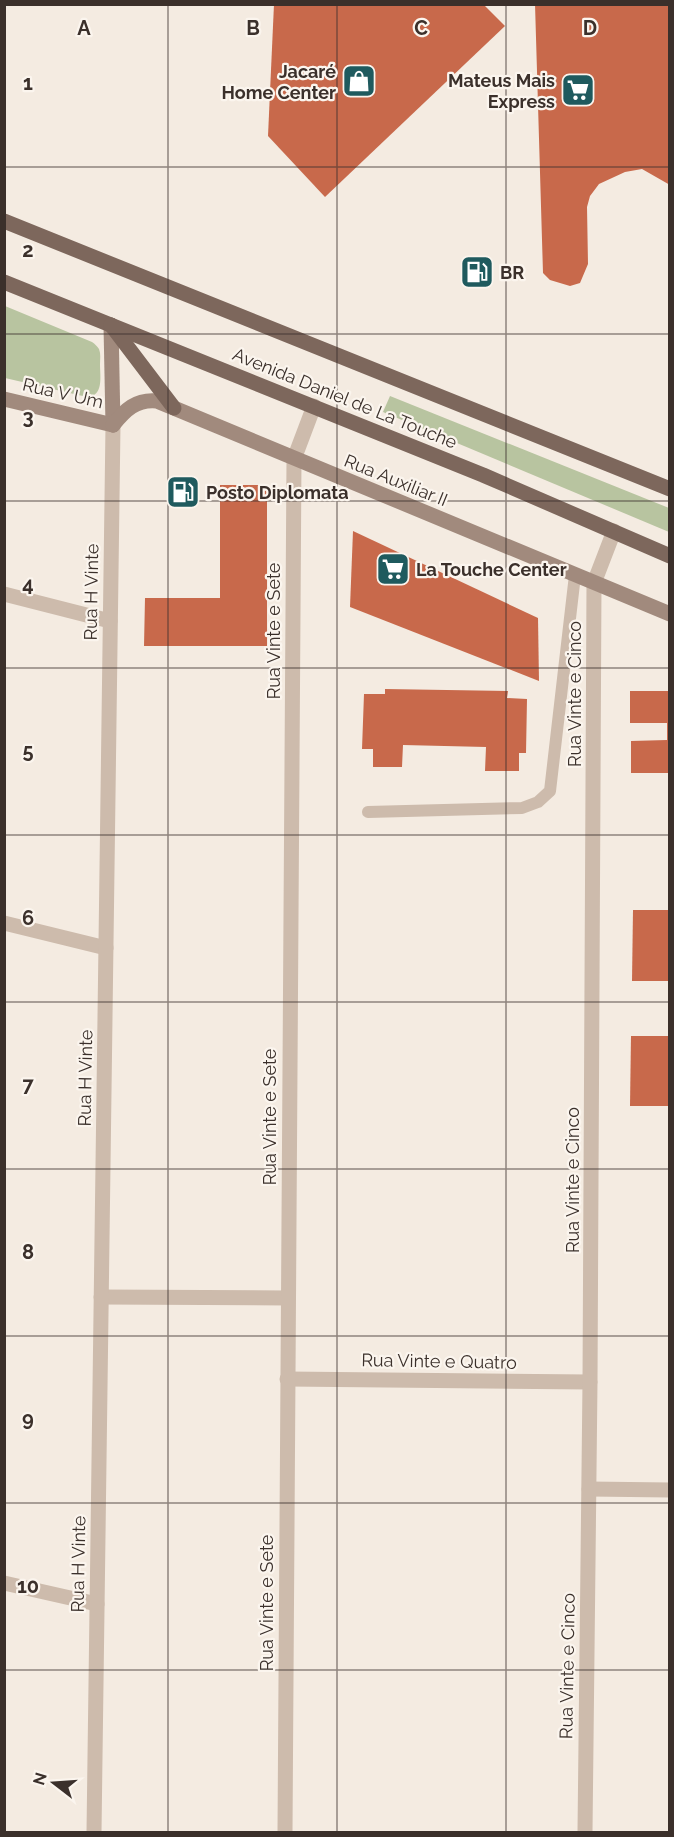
<svg xmlns="http://www.w3.org/2000/svg" width="674" height="1837" font-family="Raleway,sans-serif">
  <style>
    .green { fill: #b8c4a0 }
    .building { fill: #c8694b }
    .lines { fill: none; stroke-linecap: round; stroke-linejoin: round }
    .lane { stroke: #cdbbac; stroke-width: 12 }
    .street { stroke: #cdbbac; stroke-width: 15 }
    .secondary { stroke: #a18a7d; stroke-width: 15 }
    .primary { stroke: #7d675c; stroke-width: 15 }
    .grid { fill: none; stroke: #3b302b; stroke-width: 1.5; stroke-opacity: 0.55 }
    .labels { text-anchor: middle; dominant-baseline: central; stroke-width: 4.5; stroke-linejoin: round; paint-order: stroke }
    .poi-label { font-size: 18px; font-weight: bold; fill: #3b302b; stroke: #fbf5ee; text-anchor: start }
    .street-label { font-size: 18px; fill: #3b302b; stroke: #fbf5ee }
    .grid-label { font-size: 20px; text-anchor: middle; font-weight: bold; fill: #3b302b; stroke: #fbf5ee; stroke-width: 4.5; stroke-linejoin: round; paint-order: stroke }
  </style>
  <rect width="100%" height="100%" fill="#f4ebe1"/>
  <g class="green">
    <path d="M5,306L92,342C95,344 97,346 99,349C101,354 100,359 100,364C100,377 104,396 87,397L5,378Z"/>
    <polygon points="390,396 669,508 669,532 383,412"/>
  </g>
  <g class="building">
    <polygon points="274,4 483,4 505,26 325,197 268,136"/>
    <polygon points="535,4 670,4 670,185 642,169 625,172 599,184 590,196 587,207 588,264 580,283 570,286 550,280 543,273"/>
    <polygon points="220,485 267,485 267,646 144,646 145,598 220,598"/>
    <polygon points="353,531 538,618 539,681 350,607"/>
    <polygon points="385,689 508,691 507,698 527,699 526,753 519,753 519,771 485,771 486,747 403,745 402,767 373,767 373,749 362,749 364,694 385,694"/>
    <polygon points="630,691 670,691 670,773 631,773 631,741 667,740 667,723 630,723"/>
    <polygon points="633,910 670,910 670,981 632,981"/>
    <polygon points="631,1036 670,1036 670,1106 630,1106"/>
  </g>
  <g class="lines">
    <polyline class="lane" points="368,812 522,808 538,802 550,791 575,575"/>
    <g class="street">
      <polyline points="4,594 110,621"/>
      <polyline points="4,923 106,948"/>
      <polyline points="101,1297 287,1298"/>
      <polyline points="287,1379 590,1382"/>
      <polyline points="589,1489 670,1490"/>
      <polyline points="4,1583 97,1604"/>
      <polyline points="94,1832 113,425"/>
      <polyline points="285,1832 294,459 314,406"/>
      <polyline points="585,1832 590,1382 594,583 614,531"/>
    </g>
    <g class="secondary">
      <polyline points="111,325 113,425"/>
      <polyline points="4,399 113,425"/>
      <path d="M113,425C125,410 136,399 157,401L670,614"/>
    </g>
    <g class="primary">
      <polyline points="4,221 670,489"/>
      <polyline points="4,282 483,475 670,556"/>
      <polyline points="111,325 174,408"/>
    </g>
  </g>
  <path class="grid" d="M168,4V1832M337,4V1832M506,4V1832M4,167H670M4,334H670M4,501H670M4,668H670M4,835H670M4,1002H670M4,1169H670M4,1336H670M4,1503H670M4,1670H670"/>
  <defs>
    <symbol id="shop-square" viewBox="-11 -11 22 22"><rect x="-9" y="-9" width="18" height="18" rx="4" fill="#1f5a5e" stroke="#fbf5ee"/><path d="M-5-2.5h2.3a2.7 3.5 0 0 1 5.4 0H5L5.5 6h-11ZM-1.5-2.5h3a1.5 2.3 0 0 0-3 0Z" fill="#fff"/></symbol>
    <symbol id="supermarket-square" viewBox="-11 -11 22 22"><rect x="-9" y="-9" width="18" height="18" rx="4" fill="#1f5a5e" stroke="#fbf5ee"/><path d="M-6-5.5h2.5l.6 2H6L4.5 2H-2.5L-4.4-4H-6ZM-1.5 3.2a1.3 1.3 0 1 0 .1 0ZM3 3.2a1.3 1.3 0 1 0 .1 0Z" fill="#fff"/></symbol>
    <symbol id="fuel-square" viewBox="-11 -11 22 22"><rect x="-9" y="-9" width="18" height="18" rx="4" fill="#1f5a5e" stroke="#fbf5ee"/><path d="M-5.5-6h7V0h2V4h1.3V-2.5L3-4.5l.8-.8L6-3V5H2.5V1h-1V6h-7ZM-4.2-4.7v3.2H.2V-4.7Z" fill="#fff"/></symbol>
  </defs>
  <g fill-rule="evenodd">
    <use href="#shop-square" x="340" y="62" width="38" height="38"/>
    <use href="#supermarket-square" x="559" y="71" width="38" height="38"/>
    <use href="#fuel-square" x="458" y="253" width="38" height="38"/>
    <use href="#fuel-square" x="164" y="473" width="38" height="38"/>
    <use href="#supermarket-square" x="374" y="550" width="38" height="38"/>
  </g>
  <g class="labels">
    <g class="poi-label">
      <text x="336" y="71" text-anchor="end">Jacaré<tspan x="336" dy="21">Home Center</tspan></text>
      <text x="555" y="80" text-anchor="end">Mateus Mais<tspan x="555" dy="21">Express</tspan></text>
      <text x="500" y="272">BR</text>
      <text x="206" y="492">Posto Diplomata</text>
      <text x="416" y="569">La Touche Center</text>
    </g>
    <g class="street-label">
      <text transform="translate(63 393) rotate(13)">Rua V Um</text>
      <text transform="translate(345 398) rotate(22)">Avenida Daniel de La Touche</text>
      <text transform="translate(396 480) rotate(22)">Rua Auxiliar II</text>
      <text transform="translate(91 592) rotate(-89)">Rua H Vinte</text>
      <text transform="translate(273 631) rotate(-90)">Rua Vinte e Sete</text>
      <text transform="translate(574 694) rotate(-90)">Rua Vinte e Cinco</text>
      <text transform="translate(85 1078) rotate(-89)">Rua H Vinte</text>
      <text transform="translate(269 1117) rotate(-90)">Rua Vinte e Sete</text>
      <text transform="translate(572 1180) rotate(-90)">Rua Vinte e Cinco</text>
      <text transform="translate(439 1361) rotate(1)">Rua Vinte e Quatro</text>
      <text transform="translate(78 1564) rotate(-89)">Rua H Vinte</text>
      <text transform="translate(266 1603) rotate(-90)">Rua Vinte e Sete</text>
      <text transform="translate(567 1666) rotate(-89)">Rua Vinte e Cinco</text>
    </g>
  </g>
  <g class="grid-label">
    <text x="84" y="35">A</text>
    <text x="253" y="35">B</text>
    <text x="421" y="35">C</text>
    <text x="590" y="35">D</text>
    <text x="28" y="90">1</text>
    <text x="28" y="257">2</text>
    <text x="28" y="424">3</text>
    <text x="28" y="591">4</text>
    <text x="28" y="758">5</text>
    <text x="28" y="925">6</text>
    <text x="28" y="1092">7</text>
    <text x="28" y="1259">8</text>
    <text x="28" y="1426">9</text>
    <text x="28" y="1593">10</text>
  </g>
  <rect width="674" height="1837" fill="none" stroke="#3b302b" stroke-width="12"/>
  <g transform="translate(54 1783) rotate(287)" stroke="#fbf5ee" stroke-width="4.5" paint-order="stroke">
  <path d="M0-4.5L10 22L0 15L-10 22Z" fill="#3b302b"/>
  <text y="-9" font-size="16" font-weight="bold" text-anchor="middle" fill="#3b302b">N</text>
  </g>
</svg>
